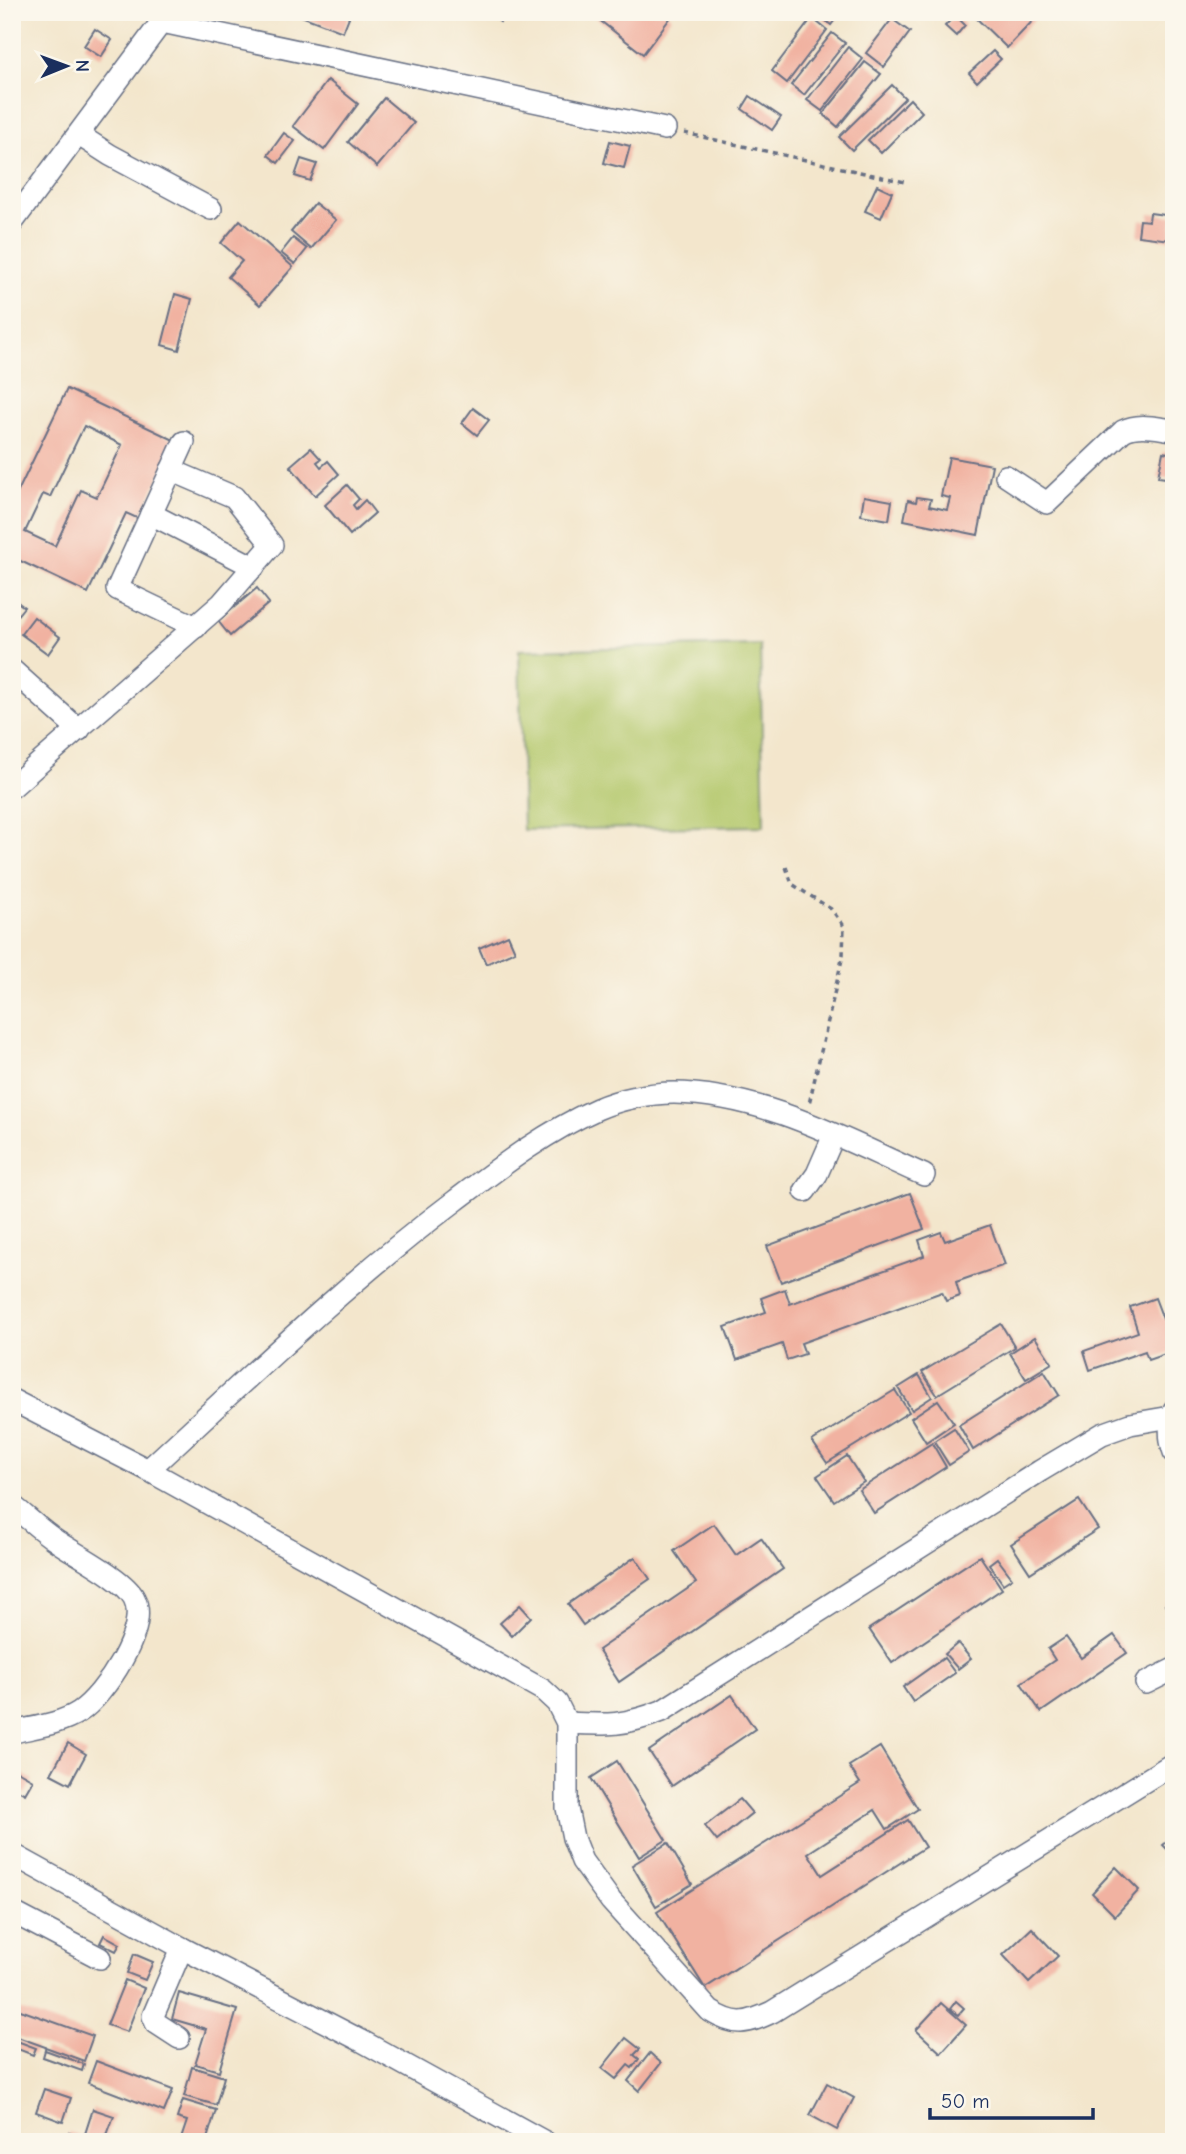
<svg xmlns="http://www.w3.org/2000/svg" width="1186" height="2154" font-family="'Comic Neue',sans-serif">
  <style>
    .green { fill: #b3c76b; stroke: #677b64; stroke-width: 2 }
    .building { fill: #f1b2a1; fill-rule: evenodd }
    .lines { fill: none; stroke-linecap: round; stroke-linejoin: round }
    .minor-casing { stroke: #676f84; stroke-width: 24 }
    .path { stroke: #676f84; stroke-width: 3.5; stroke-dasharray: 5 5; stroke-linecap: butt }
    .minor { stroke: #fff; stroke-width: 21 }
  </style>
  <rect width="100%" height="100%" fill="#fbf7ec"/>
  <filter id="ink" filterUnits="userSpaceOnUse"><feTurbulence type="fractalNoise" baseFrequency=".0143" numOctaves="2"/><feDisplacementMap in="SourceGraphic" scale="14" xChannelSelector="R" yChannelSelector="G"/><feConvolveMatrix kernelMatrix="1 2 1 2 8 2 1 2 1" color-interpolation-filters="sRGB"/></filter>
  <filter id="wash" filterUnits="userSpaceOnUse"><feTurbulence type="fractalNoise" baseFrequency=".00686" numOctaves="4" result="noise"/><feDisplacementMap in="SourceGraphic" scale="28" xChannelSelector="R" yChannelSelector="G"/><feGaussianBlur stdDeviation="1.57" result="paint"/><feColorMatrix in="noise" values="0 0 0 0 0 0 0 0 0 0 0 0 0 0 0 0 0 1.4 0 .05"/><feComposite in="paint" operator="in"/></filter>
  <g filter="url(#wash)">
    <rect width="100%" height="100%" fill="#f3e6cc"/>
    <polygon class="green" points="760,645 764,826 523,830 519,650"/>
    <g id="blocks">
      <g class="building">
        <polygon points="291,12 351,12 343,32"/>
        <polygon points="487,12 508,12 500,22"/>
        <polygon points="589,12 664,12 671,17 643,54"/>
        <polygon points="815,12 841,12 831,25"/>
        <polygon points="970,12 1041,12 1007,48"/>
        <polygon points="955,15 965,25 956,36 945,26"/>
        <polygon points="812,18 827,30 787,83 772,71"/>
        <polygon points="892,19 910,32 884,67 866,53"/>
        <polygon points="95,29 112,40 101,57 84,46"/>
        <polygon points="832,33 845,43 804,95 791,85"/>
        <polygon points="848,47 863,59 822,111 807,100"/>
        <polygon points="993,51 1001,59 977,82 969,73"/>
        <polygon points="865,62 881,74 838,127 823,114"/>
        <polygon points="328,80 358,104 324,150 293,126"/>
        <polygon points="892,85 905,98 852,150 839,137"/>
        <polygon points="750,96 781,117 772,130 742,109"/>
        <polygon points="384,98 414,123 377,167 348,142"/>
        <polygon points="910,99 922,112 881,153 868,140"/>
        <polygon points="284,133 295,141 278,163 268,155"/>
        <polygon points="610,141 630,146 624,168 604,163"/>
        <polygon points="301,159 317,164 310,181 295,176"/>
        <polygon points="877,185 892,192 881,218 865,211"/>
        <polygon points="315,203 336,220 311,249 291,232"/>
        <polygon points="1150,213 1173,216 1170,240 1138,236 1140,220 1149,221"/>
        <polygon points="240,220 293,267 260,305 228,277 242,261 221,243"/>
        <polygon points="293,238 307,249 295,264 281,253"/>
        <polygon points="175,294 192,299 179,350 162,345"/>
        <path d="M67,389L176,441L139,519L126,513L88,593L12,557V504ZM84,426L122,445L97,497L81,490L55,546L25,532L43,494L50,497Z"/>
        <polygon points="473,408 489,420 477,435 462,423"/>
        <polygon points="311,448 321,459 317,462 321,467 328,461 339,474 315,496 290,466"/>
        <polygon points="1163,452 1174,454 1174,479 1158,477"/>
        <polygon points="949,457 992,465 978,535 904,520 908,500 916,502 917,497 931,499 929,506 947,510 950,498 941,496"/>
        <polygon points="347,485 359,499 353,505 356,509 365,500 375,513 350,535 325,505"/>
        <polygon points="864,496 892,501 889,520 861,515"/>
        <polygon points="257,588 269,603 230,636 218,621"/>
        <polygon points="12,598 24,607 12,622"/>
        <polygon points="34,617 60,637 48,654 21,634"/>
        <polygon points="508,935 515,951 486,964 479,948"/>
        <polygon points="910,1193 924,1229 781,1282 767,1246"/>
        <polygon points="990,1225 1005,1265 956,1282 960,1296 946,1301 942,1292 801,1343 805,1354 787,1360 782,1344 737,1360 725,1327 766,1312 761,1298 785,1289 790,1304 924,1256 919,1240 941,1232 945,1241"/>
        <polygon points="1155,1298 1163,1319 1174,1315 1174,1337 1170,1339 1174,1351 1148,1360 1145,1351 1090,1370 1084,1351 1138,1332 1130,1307"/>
        <polygon points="1001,1324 1015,1347 937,1395 922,1372"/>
        <polygon points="1035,1337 1052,1363 1026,1379 1010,1353"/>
        <polygon points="1044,1371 1059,1395 973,1450 959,1425"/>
        <polygon points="919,1375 932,1397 912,1410 898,1388"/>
        <polygon points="895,1390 909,1412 827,1463 812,1441"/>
        <polygon points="938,1400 954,1423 926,1442 911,1418"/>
        <polygon points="954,1428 969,1452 949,1465 934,1441"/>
        <polygon points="932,1443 946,1467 874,1513 859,1490"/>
        <polygon points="847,1456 864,1482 834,1501 817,1476"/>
        <polygon points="1079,1500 1098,1529 1030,1573 1011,1544"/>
        <polygon points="714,1524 736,1555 761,1538 783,1569 619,1682 598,1650 696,1583 674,1551"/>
        <polygon points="980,1556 1002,1589 892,1663 869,1629"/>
        <polygon points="635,1557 650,1579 583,1625 568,1604"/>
        <polygon points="997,1558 1012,1578 1003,1584 989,1564"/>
        <polygon points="1174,1599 1174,1619 1165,1605"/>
        <polygon points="520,1605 531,1617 512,1636 500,1623"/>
        <polygon points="1114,1635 1127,1653 1041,1712 1021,1683 1055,1660 1048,1649 1066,1637 1081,1658"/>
        <polygon points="958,1643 971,1659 958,1669 945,1654"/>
        <polygon points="944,1658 955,1673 913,1702 903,1687"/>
        <polygon points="732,1695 755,1729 672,1786 649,1751"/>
        <polygon points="68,1743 86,1754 70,1784 51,1774"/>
        <polygon points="880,1747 918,1809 887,1829 875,1810 808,1853 822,1875 908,1820 925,1847 705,1988 657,1912 860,1783 849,1766"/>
        <polygon points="617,1761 666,1840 639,1857 591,1778"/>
        <polygon points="12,1768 33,1780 25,1794 12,1787"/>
        <polygon points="740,1799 752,1813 717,1841 705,1826"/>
        <polygon points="1174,1836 1174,1856 1163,1845"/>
        <polygon points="668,1843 692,1884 656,1906 632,1865"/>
        <polygon points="1116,1867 1139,1890 1115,1916 1092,1893"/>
        <polygon points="1032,1928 1058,1956 1029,1983 1003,1955"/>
        <polygon points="104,1935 120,1944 116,1951 100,1943"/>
        <polygon points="134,1954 153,1962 145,1980 127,1973"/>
        <polygon points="125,1980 144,1988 127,2032 107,2025"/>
        <polygon points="179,1993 237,2010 219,2071 195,2064 206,2029 172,2019"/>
        <polygon points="956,2001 964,2008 958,2015 950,2009"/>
        <polygon points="941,2003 966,2025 941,2053 916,2030"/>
        <polygon points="12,2007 93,2036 84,2061 12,2035"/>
        <polygon points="626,2038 640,2049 634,2055 639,2059 632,2068 628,2065 616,2079 602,2068"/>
        <polygon points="17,2041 36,2048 33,2055 15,2048"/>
        <polygon points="45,2050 84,2064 82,2071 43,2057"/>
        <polygon points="650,2053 661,2063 639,2091 628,2081"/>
        <polygon points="96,2061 173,2090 164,2112 88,2083"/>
        <polygon points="192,2067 224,2077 216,2105 184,2096"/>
        <polygon points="827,2083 854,2098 837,2130 810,2115"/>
        <polygon points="44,2089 71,2098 63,2122 36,2112"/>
        <polygon points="183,2100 216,2110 206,2142 180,2142 187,2121 177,2118"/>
        <polygon points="93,2109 114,2116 107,2135 124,2142 65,2142 69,2132 84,2137"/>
      </g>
    </g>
  </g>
  <g filter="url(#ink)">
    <use href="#blocks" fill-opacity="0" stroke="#676f84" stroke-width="2"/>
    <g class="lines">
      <defs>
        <g id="minor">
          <polyline points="162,22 665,129"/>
          <polyline points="79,135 110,155 211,209"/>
          <polyline points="12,223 169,12"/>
          <polyline points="184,442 117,589 196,627"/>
          <path d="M1006,476L1047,503L1123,431C1139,423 1156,428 1174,430"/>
          <polyline points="151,514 254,567"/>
          <polyline points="12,670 79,730"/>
          <polyline points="12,787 221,604 272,545 234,497 171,470"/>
          <polyline points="805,1191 817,1174 834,1135"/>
          <path d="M12,1400L148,1470L543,1690L557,1703L567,1723V1808L573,1838L582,1861L611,1901L710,2011C736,2027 746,2024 772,2012L1174,1763"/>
          <path d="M1174,1410C1169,1423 1169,1439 1174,1452"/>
          <path d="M148,1470C248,1378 346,1283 455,1201C500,1167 545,1132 597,1109C620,1099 649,1093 674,1093C763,1094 845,1140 924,1175"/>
          <path d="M12,1505C27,1517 41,1531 58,1542C77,1555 124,1579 134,1598C150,1628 104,1696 79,1712C60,1724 35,1727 13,1732"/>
          <polyline points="1146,1683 1174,1669"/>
          <path d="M567,1723C607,1725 624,1726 662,1711L1040,1471L1102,1434L1130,1424L1171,1417"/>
          <polyline points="12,1854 182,1948 360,2040 545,2142"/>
          <polyline points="12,1912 100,1958"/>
          <polyline points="179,2038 156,2023 153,2016 182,1948"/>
        </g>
      </defs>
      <use href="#minor" class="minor-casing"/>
      <g class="path">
        <polyline points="684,133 905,182"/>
        <polyline points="786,867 792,884 831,909 844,926 843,955 809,1104"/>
      </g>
      <use href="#minor" class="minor"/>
    </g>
  </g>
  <rect width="1186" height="2154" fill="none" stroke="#fbf7ec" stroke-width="42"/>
  <g transform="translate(66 66) rotate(89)" stroke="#fbf7ec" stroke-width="5" paint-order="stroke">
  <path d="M0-5L12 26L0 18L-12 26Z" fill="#1b2f5e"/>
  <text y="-10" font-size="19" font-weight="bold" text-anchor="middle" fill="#1b2f5e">N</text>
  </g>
  <path d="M930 2108v10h163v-10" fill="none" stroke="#1b2f5e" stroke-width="3.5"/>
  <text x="941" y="2108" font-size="21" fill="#1b2f5e" stroke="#fbf7ec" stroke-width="5" paint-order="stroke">50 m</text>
</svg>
